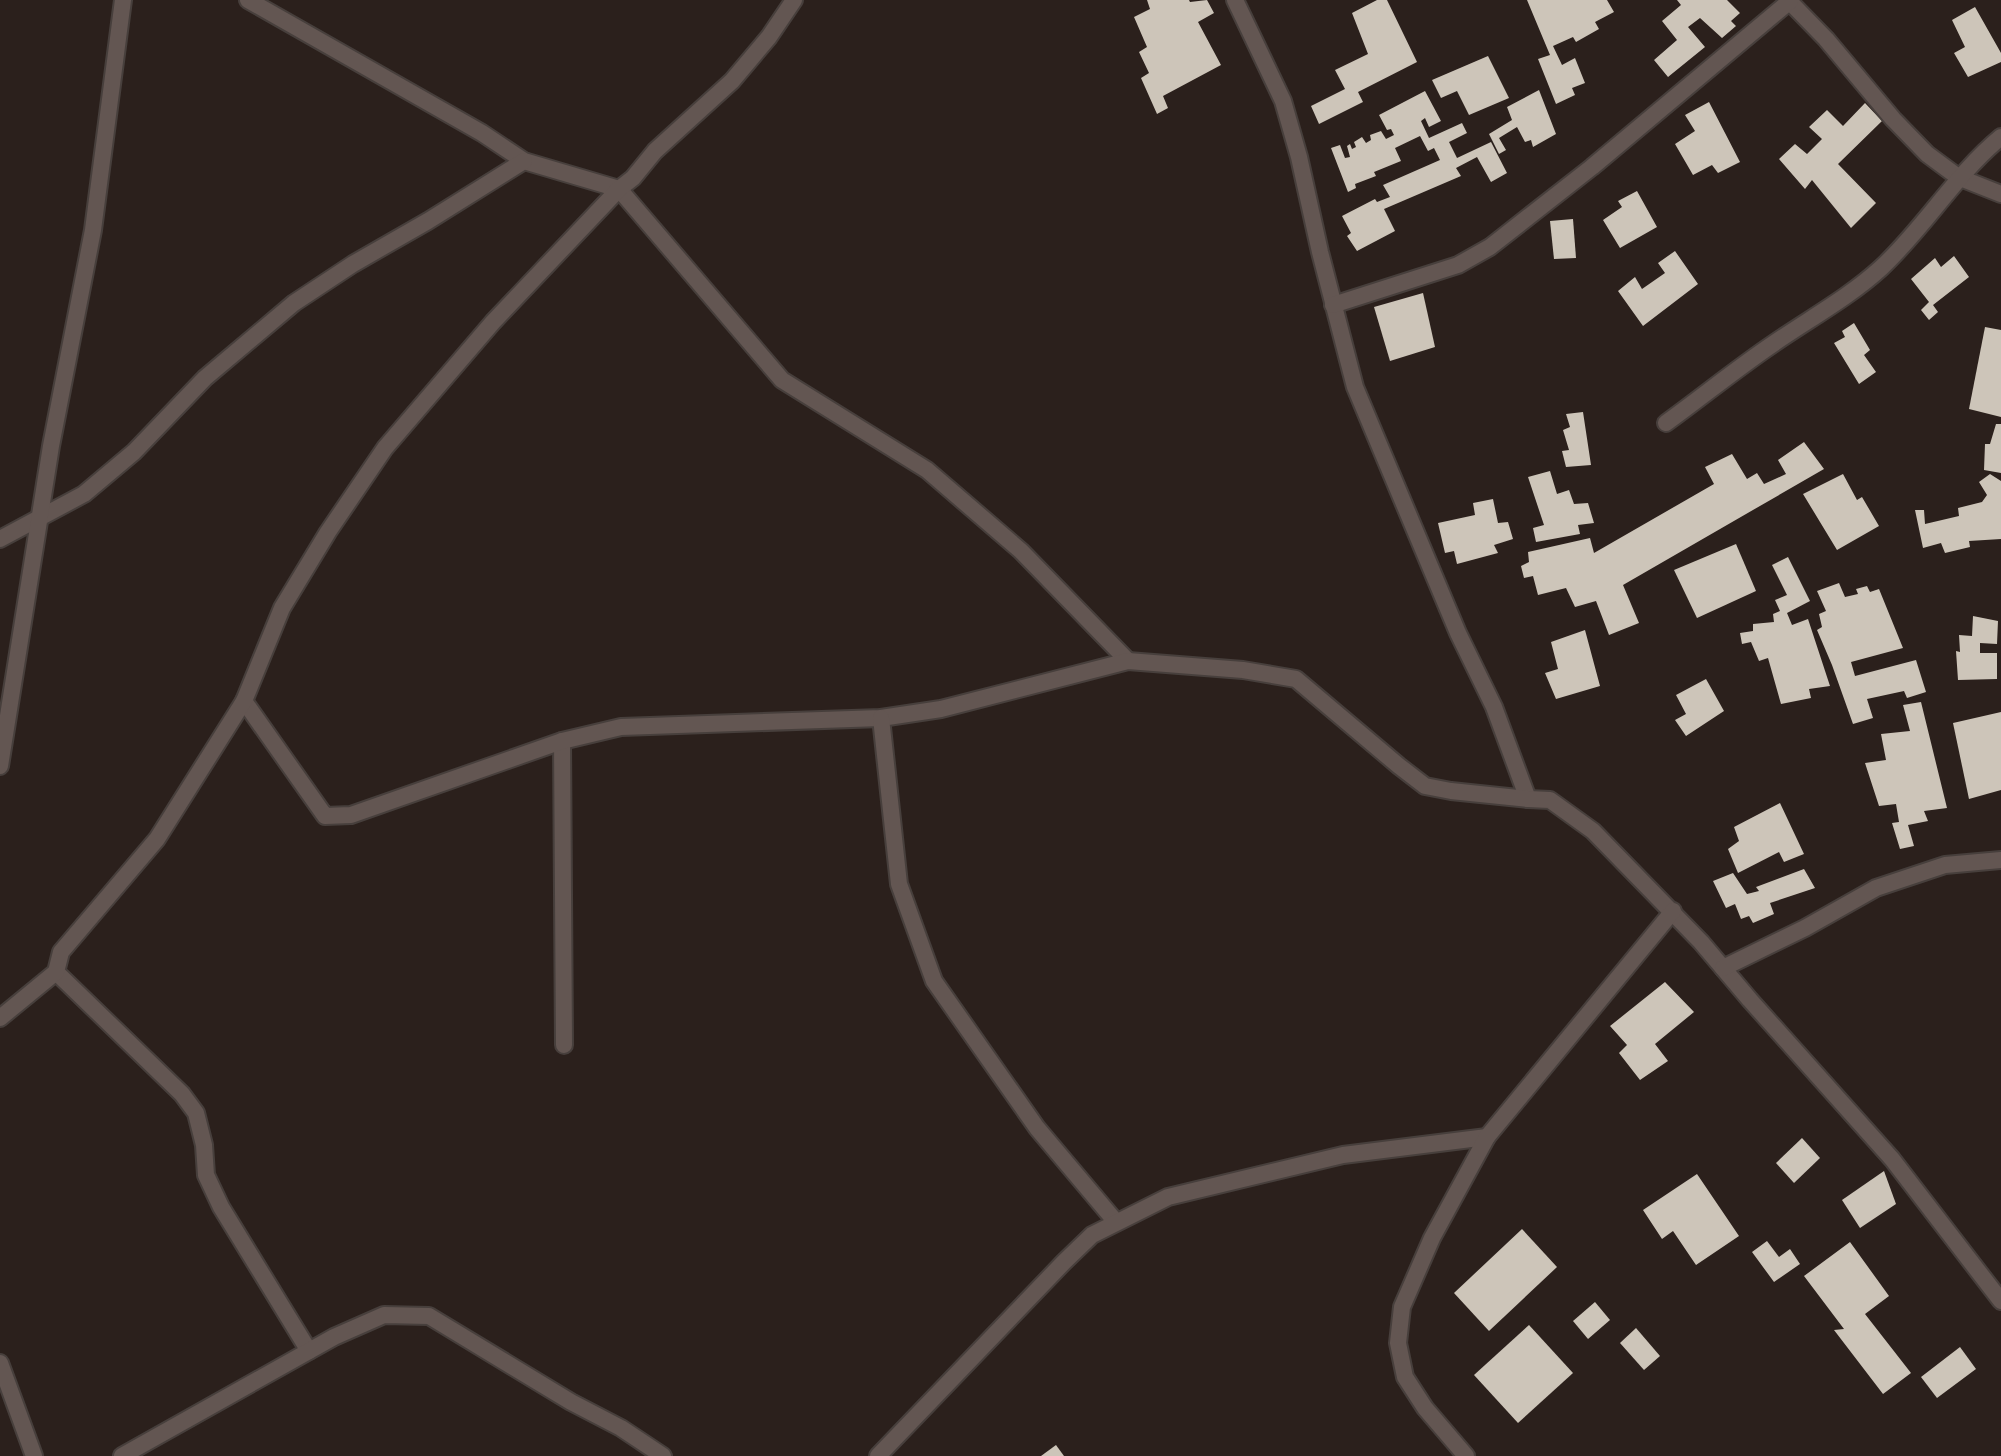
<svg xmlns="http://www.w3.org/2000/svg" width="2001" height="1456" font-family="Lato,sans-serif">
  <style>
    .building { fill: #cdc5b9 }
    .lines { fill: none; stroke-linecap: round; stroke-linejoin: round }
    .service-casing { stroke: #473f3c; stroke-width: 20 }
    .minor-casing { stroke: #473f3c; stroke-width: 20 }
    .service { stroke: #635652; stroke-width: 16 }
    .minor { stroke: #635652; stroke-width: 16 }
  </style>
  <rect width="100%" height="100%" fill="#2b201c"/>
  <g class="building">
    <polygon points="1147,0 1189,0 1190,2 1207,0 1214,13 1198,22 1221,65 1163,96 1168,108 1157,114 1141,78 1149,73 1139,52 1147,47 1134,17 1150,9"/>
    <polygon points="1377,0 1387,0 1417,62 1358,92 1363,102 1319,124 1311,106 1345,89 1335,70 1368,54 1352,13"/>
    <polygon points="1527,0 1607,0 1614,12 1595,22 1599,29 1576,42 1573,37 1553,46 1562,65 1575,58 1585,83 1572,88 1575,95 1556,104 1538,59 1550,55"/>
    <polygon points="1677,0 1727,0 1740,13 1731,21 1736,26 1722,38 1700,18 1688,27 1705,47 1668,77 1654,60 1677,40 1662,21 1681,5"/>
    <polygon points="1975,7 2001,53 2001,62 1968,77 1954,53 1965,47 1952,20"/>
    <polygon points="1488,56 1509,98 1469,115 1457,91 1441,98 1432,80"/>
    <polygon points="1539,90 1556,134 1533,147 1531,140 1525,142 1517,127 1499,138 1506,150 1499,154 1489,134 1512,120 1507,107"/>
    <polygon points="1425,91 1441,121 1429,127 1425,118 1421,121 1429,138 1462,123 1467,133 1449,142 1457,158 1491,142 1507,173 1491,182 1477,157 1456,168 1461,176 1384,209 1395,231 1357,251 1347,236 1351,233 1342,216 1375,199 1377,202 1390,197 1383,185 1440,160 1434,148 1428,151 1420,136 1395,148 1401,161 1374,172 1376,176 1355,184 1356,188 1348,192 1331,148 1340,145 1345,158 1350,157 1347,146 1350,144 1352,149 1356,147 1354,142 1362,137 1366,143 1371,140 1370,135 1381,131 1386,139 1394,135 1391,129 1387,130 1379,115"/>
    <polygon points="1709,102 1740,162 1718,173 1712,165 1693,175 1675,144 1695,131 1685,115"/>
    <polygon points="1865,103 1882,121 1838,164 1876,203 1851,228 1812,180 1805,189 1779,159 1795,144 1807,154 1822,139 1809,127 1827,110 1843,126"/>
    <polygon points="1637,191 1657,227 1620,248 1603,220 1622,207 1618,201"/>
    <polygon points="1573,219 1576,258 1554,259 1550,221"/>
    <polygon points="1675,251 1698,284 1643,326 1618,291 1635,277 1642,289 1665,273 1658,263"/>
    <polygon points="1954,256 1969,277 1933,305 1938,312 1929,320 1921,310 1929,302 1911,279 1935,258 1941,267"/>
    <polygon points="1423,293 1435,347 1390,361 1374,307"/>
    <polygon points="1854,323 1870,350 1864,355 1876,372 1859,384 1834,343 1845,337 1842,331"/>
    <polygon points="1985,327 2001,330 2001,417 1969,409"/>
    <polygon points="1583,412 1591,465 1566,467 1562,451 1569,450 1563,430 1570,427 1566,414"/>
    <polygon points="1996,424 2001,424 2001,473 1984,470 1985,444 1990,444"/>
    <polygon points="1804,442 1824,469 1623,585 1639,623 1609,635 1596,601 1575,607 1566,588 1538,595 1533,576 1524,578 1521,566 1529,562 1528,552 1590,538 1594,553 1714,484 1705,467 1732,454 1747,479 1757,473 1764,484 1786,474 1778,460"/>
    <polygon points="1550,471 1557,494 1569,490 1574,504 1588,503 1594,523 1578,525 1580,534 1536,542 1533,528 1544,525 1528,477"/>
    <polygon points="1843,474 1857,500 1862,497 1879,526 1837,550 1803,494"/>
    <polygon points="1990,474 2001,481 2001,539 1969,541 1970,547 1945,553 1941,543 1923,548 1915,510 1924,510 1925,524 1959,516 1958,508 1982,502 1987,495 1979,482"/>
    <polygon points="1493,499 1498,523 1508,522 1513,539 1494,545 1498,553 1457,564 1454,551 1445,553 1438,523 1475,515 1473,503"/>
    <polygon points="1736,544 1756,591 1697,618 1674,570"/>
    <polygon points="1788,557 1810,601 1787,613 1792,625 1808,619 1830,686 1809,689 1811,698 1781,704 1768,658 1759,661 1751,642 1742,644 1740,633 1753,631 1753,624 1774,622 1773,614 1780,611 1775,600 1787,595 1772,565"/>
    <polygon points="1839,583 1845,597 1858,594 1856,589 1867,586 1870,592 1879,589 1903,648 1851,662 1855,676 1916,660 1926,692 1907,698 1904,691 1867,699 1873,718 1853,724 1832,665 1817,630 1822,627 1819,614 1826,611 1817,591"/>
    <polygon points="1973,616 1998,621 1997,644 1980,643 1980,653 1997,653 1997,679 1958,680 1956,651 1960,652 1959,635 1972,636"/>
    <polygon points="1585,630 1600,686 1556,699 1545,673 1558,669 1551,642"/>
    <polygon points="1706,679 1724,711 1686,736 1675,720 1686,714 1676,695"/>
    <polygon points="1921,702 1947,808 1924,811 1928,821 1908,825 1914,846 1900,849 1892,823 1899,822 1896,804 1879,806 1865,763 1886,760 1881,734 1910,731 1903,705"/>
    <polygon points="2001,712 2001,790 1969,799 1953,723"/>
    <polygon points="1780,803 1804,854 1784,862 1779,852 1738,873 1728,849 1739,841 1734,827"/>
    <polygon points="1804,869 1815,888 1770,903 1774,914 1753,923 1749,916 1741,919 1735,904 1726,908 1713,881 1733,873 1747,894 1759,891 1756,887"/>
    <polygon points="1665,982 1694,1012 1655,1044 1668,1061 1640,1080 1619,1053 1627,1045 1610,1026"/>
    <polygon points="1802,1138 1820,1158 1794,1183 1776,1163"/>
    <polygon points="1884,1171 1896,1204 1860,1228 1842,1200"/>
    <polygon points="1697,1174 1739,1236 1696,1265 1673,1231 1662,1239 1643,1210"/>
    <polygon points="1522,1229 1557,1267 1489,1331 1454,1293"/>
    <polygon points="1767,1241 1779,1257 1790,1249 1800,1264 1774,1282 1752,1252"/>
    <polygon points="1850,1242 1889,1296 1865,1314 1911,1373 1883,1394 1834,1330 1844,1329 1804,1276"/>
    <polygon points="1595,1302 1610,1320 1588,1339 1573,1321"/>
    <polygon points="1529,1325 1573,1373 1518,1423 1474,1375"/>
    <polygon points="1636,1328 1660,1356 1644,1370 1620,1343"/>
    <polygon points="1960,1347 1976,1369 1937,1398 1921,1377"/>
    <polygon points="1056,1445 1064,1456 1041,1456"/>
  </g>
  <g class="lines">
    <defs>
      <polyline id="service" points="562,741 564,1045"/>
      <g id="minor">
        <polyline points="248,0 482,133 524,161 619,189 782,380 927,470 1021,551 1128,661"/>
        <polyline points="1235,0 1283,101 1299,157 1320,252 1355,387 1458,633 1494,707 1528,799"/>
        <polyline points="1788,0 1826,39 1893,119 1927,154 1958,177 2001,194"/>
        <polyline points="1333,305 1458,265 1490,247 1592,167 1790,1"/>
        <path d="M1666,423C1702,397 1736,369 1773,344C1809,319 1848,298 1881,268C1925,227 1955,175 2001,137"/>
        <polyline points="0,539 84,494 134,452 205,378 294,303 353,264 428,221 524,161"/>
        <polyline points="244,701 325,816 351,815 562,741 621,727 881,718 941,709 1128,661 1243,670 1296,679 1399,766 1425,786 1451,791 1528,799 1550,800 1593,831 1701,942 1750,1000 1892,1159 2001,1301"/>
        <polyline points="881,718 899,884 934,981 1037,1128 1116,1222"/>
        <polyline points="0,766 51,446 93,230 123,0"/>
        <polyline points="1723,968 1805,928 1876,888 1945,865 2001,860"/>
        <polyline points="56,972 182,1094 196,1113 204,1145 206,1175 221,1207 309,1351"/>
        <polyline points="0,1018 56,972 61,952 157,839 244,701 282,608 328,532 385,448 493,322 619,189 633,178 655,151 732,81 769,37 794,0"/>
        <polyline points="0,1363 34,1456"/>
        <polyline points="122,1456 334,1337 384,1315 429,1316 571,1402 621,1428 663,1456"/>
        <polyline points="878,1456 1064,1262 1092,1235 1168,1197 1343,1155 1487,1137"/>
        <polyline points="1466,1456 1425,1408 1405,1377 1398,1343 1402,1307 1432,1238 1487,1137 1673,911"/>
      </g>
    </defs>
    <use href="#service" class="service-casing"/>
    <use href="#minor" class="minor-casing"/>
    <use href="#service" class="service"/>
    <use href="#minor" class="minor"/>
  </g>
</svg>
